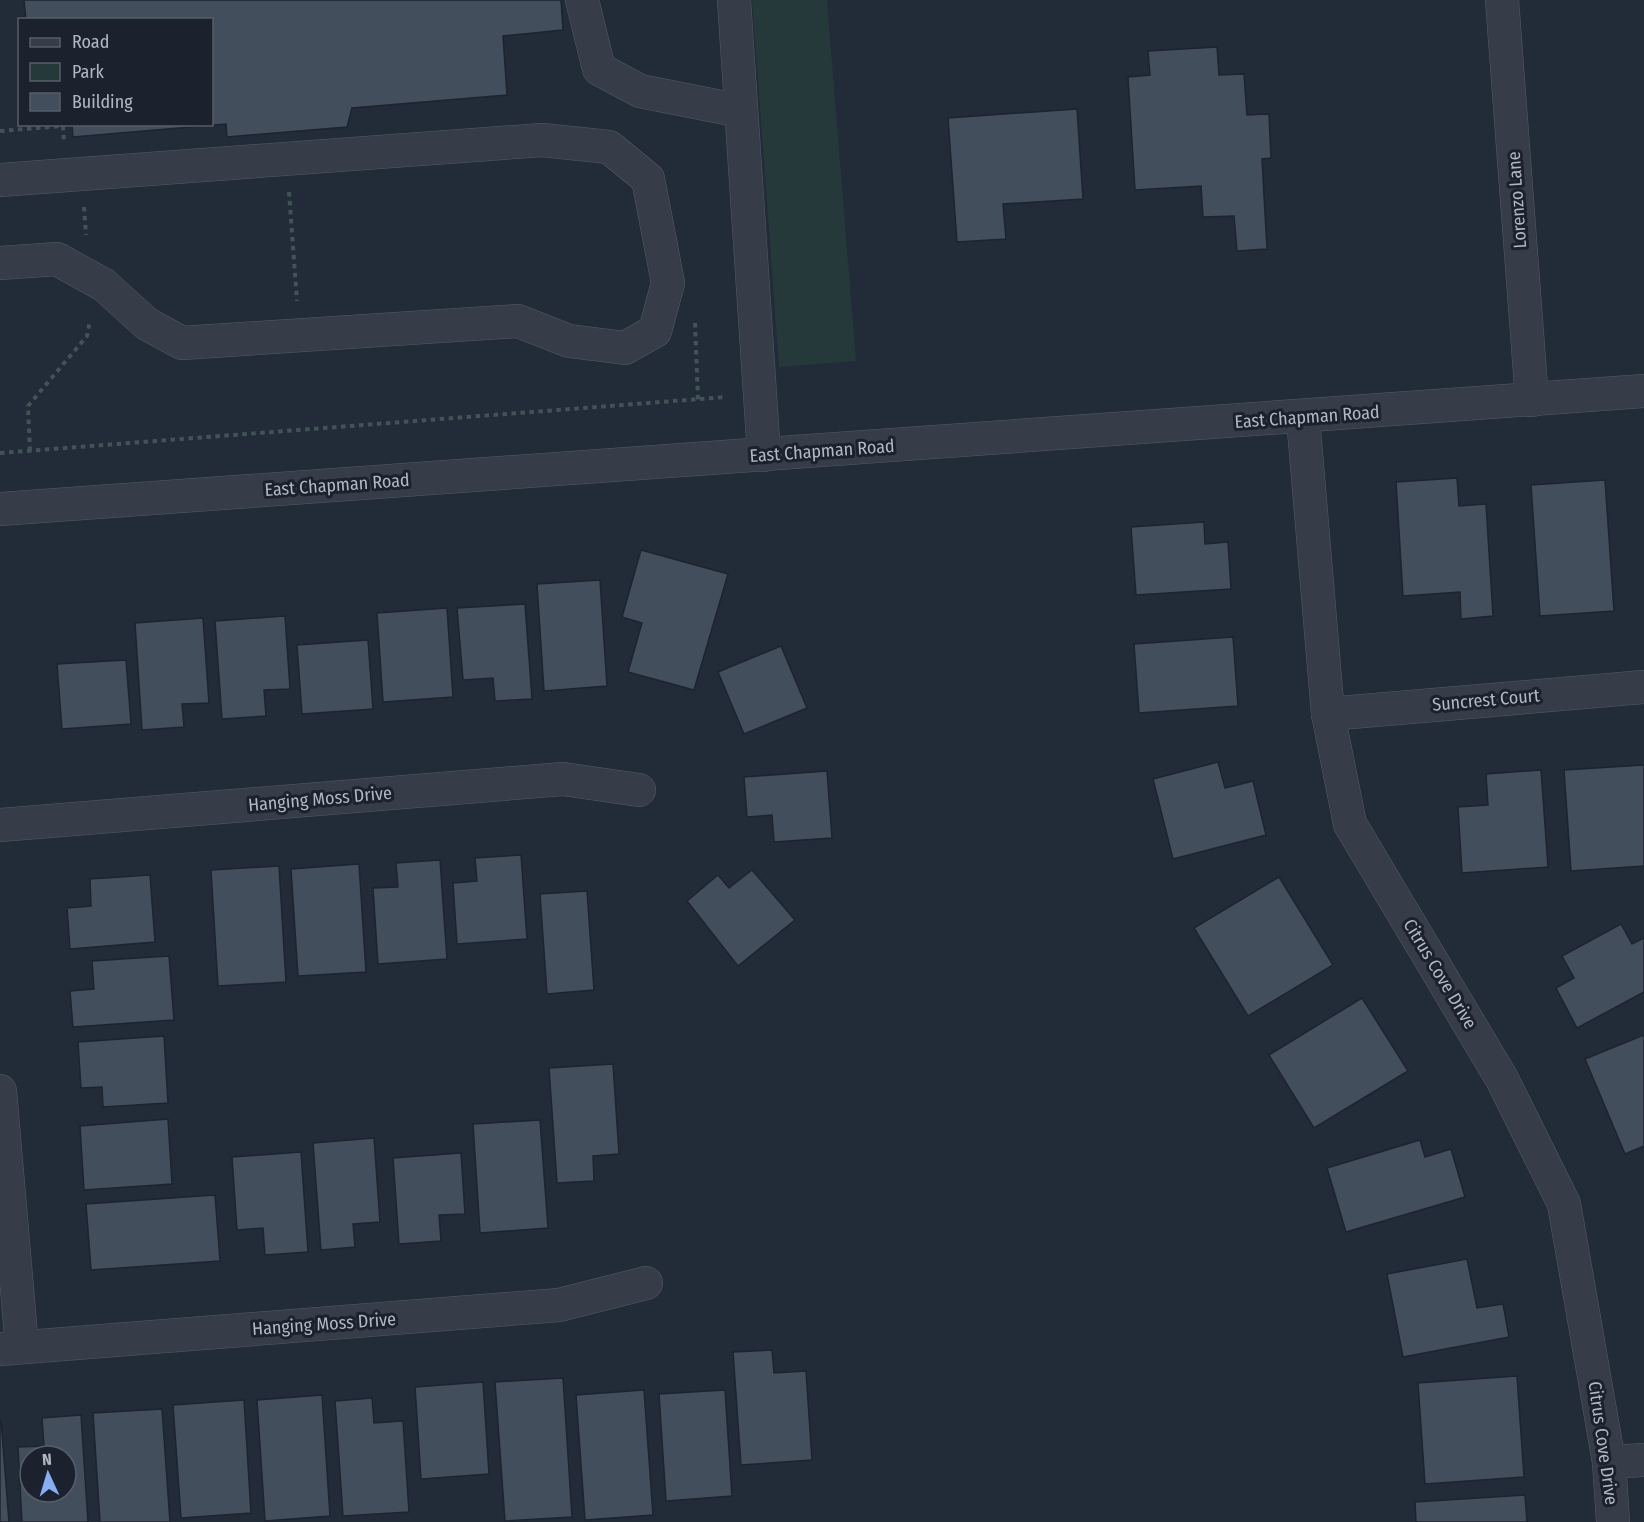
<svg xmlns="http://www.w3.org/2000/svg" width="1644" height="1522" font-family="'Fira Sans Condensed',sans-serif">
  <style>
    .green { fill: #25383a }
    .building { fill: #434e5d; stroke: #1d242f; stroke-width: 1.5; fill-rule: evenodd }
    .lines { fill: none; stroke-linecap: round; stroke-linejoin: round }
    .minor-casing { stroke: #535b66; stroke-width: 34 }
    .path { stroke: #425357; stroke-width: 4; stroke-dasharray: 4.5 4.5; stroke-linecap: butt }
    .minor { stroke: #363d49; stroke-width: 33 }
    .labels { text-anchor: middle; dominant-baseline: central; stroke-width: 6; stroke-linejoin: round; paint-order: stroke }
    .street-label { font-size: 18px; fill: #b0b8c5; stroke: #1b222d }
  </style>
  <rect width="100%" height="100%" fill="#222b38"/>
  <polygon class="green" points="752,0 827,0 856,361 779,367"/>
  <g class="building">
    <polygon points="24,0 561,0 563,30 503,36 507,95 352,108 347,127 227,137 226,124 73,137 72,124 212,124 212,20 26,20"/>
    <polygon points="1217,47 1219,75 1244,74 1247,115 1269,114 1271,158 1262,159 1267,249 1237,251 1234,216 1203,217 1201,186 1135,190 1128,77 1150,75 1148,51"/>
    <polygon points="1077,109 1083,199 1003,204 1006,239 957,242 948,118"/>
    <polygon points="1457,478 1459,506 1486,504 1493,616 1461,619 1460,592 1403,596 1396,482"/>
    <polygon points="1605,480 1614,611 1540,616 1531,485"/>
    <polygon points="1204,522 1205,544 1228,542 1231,589 1136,595 1131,527"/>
    <polygon points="641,550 728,574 694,690 628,672 642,623 622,617"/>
    <polygon points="600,580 607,686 544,691 537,584"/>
    <polygon points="525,604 532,699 495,701 493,678 463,680 457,608"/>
    <polygon points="447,608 453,697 383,702 377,613"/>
    <polygon points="285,616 290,689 264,690 266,716 222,719 215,621"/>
    <polygon points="203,618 209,703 182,704 184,727 142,730 135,623"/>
    <polygon points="1233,637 1238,706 1139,713 1134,644"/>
    <polygon points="368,640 373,709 302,714 297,645"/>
    <polygon points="781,646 807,708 744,734 718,672"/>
    <polygon points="126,660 131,724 62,729 57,664"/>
    <polygon points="1218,762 1225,788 1253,781 1266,835 1173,859 1153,779"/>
    <polygon points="1644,765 1644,866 1571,871 1564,770"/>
    <polygon points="1541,770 1548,867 1462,873 1458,807 1488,805 1486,774"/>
    <polygon points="827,771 832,838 774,842 772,815 747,817 744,777"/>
    <polygon points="521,855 527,939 457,944 453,883 477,881 475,858"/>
    <polygon points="440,860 447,959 378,964 373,888 398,887 396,863"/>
    <polygon points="359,864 366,972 298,976 291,869"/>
    <polygon points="279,866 286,982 218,986 211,870"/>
    <polygon points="752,870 795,920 738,966 687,901 718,875 729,888"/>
    <polygon points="150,875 155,942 70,949 67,908 91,906 90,879"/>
    <polygon points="1279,877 1333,965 1248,1016 1194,928"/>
    <polygon points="587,891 594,990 547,994 540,894"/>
    <polygon points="1621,924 1632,944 1644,938 1644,992 1577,1028 1556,988 1574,978 1562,956"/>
    <polygon points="169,956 174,1020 73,1027 70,991 94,989 92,961"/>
    <polygon points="1362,998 1408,1071 1314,1128 1269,1055"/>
    <polygon points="1644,1035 1644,1146 1625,1154 1585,1059"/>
    <polygon points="164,1036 168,1103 103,1107 102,1087 81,1088 78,1042"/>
    <polygon points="613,1064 619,1154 593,1156 594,1181 557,1183 549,1068"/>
    <polygon points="168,1119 172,1184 84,1190 80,1126"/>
    <polygon points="540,1120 548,1228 480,1233 473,1124"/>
    <polygon points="374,1138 380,1222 353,1224 355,1247 321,1250 313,1143"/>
    <polygon points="1420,1140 1425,1157 1451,1149 1465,1197 1346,1232 1327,1168"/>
    <polygon points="301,1152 308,1252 265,1255 263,1228 237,1230 232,1157"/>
    <polygon points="461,1153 465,1214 439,1215 441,1241 399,1244 393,1158"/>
    <polygon points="215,1195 220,1261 91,1270 86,1204"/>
    <polygon points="1467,1259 1477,1308 1503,1304 1509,1337 1403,1357 1387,1274"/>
    <polygon points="772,1350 774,1373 806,1371 812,1460 741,1465 733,1352"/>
    <polygon points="1517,1376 1524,1477 1425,1484 1418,1383"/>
    <polygon points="563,1378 572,1517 505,1521 495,1382"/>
    <polygon points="483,1382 489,1474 421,1479 415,1387"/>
    <polygon points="644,1390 653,1515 585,1520 576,1395"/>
    <polygon points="725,1390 732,1496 666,1501 659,1394"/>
    <polygon points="322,1395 330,1516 265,1521 257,1400"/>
    <polygon points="372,1398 374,1423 403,1421 409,1512 343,1516 335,1401"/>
    <polygon points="244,1400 251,1513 181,1518 173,1405"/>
    <polygon points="162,1409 170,1522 100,1522 93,1413"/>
    <path d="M81,1415L88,1522H22L18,1447L44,1446L42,1418ZM30,1456H66V1492H30Z"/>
    <polygon points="0,1420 1,1420 9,1522 0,1522"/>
    <polygon points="1525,1495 1527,1522 1416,1522 1415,1502"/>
  </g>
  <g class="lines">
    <defs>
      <g id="minor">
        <polyline points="582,0 599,69 640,91 741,111"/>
        <polyline points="734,0 764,455"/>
        <polyline points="1502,0 1532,400"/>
        <polyline points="0,180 542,140 609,147 648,179 668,283 655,331 625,348 569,341 518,321 182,343 147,324 104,285 57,259 0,263"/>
        <polyline points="1303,418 1328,714 1350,824 1502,1079 1564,1204 1609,1462 1613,1522"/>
        <polyline points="0,509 1644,391"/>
        <polyline points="1328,714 1644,687"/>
        <polyline points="0,825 563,779 639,790"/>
        <polyline points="0,1091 22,1347"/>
        <polyline points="0,1349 559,1305 646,1283"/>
        <polyline points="1609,1462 1644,1460"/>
      </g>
    </defs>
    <use href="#minor" class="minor-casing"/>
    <g class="path">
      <polyline points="0,131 63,126 64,141"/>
      <polyline points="289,192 297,301"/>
      <polyline points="84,207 86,235"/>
      <polyline points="695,323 698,400"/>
      <polyline points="30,451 28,406 87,336 90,320"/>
      <polyline points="0,453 726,397"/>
    </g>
    <use href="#minor" class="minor"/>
  </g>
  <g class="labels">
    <g class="street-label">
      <text transform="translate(1517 200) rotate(-94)">Lorenzo Lane</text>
      <text transform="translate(1307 417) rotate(-4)">East Chapman Road</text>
      <text transform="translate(822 451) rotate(-4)">East Chapman Road</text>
      <text transform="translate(337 485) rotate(-4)">East Chapman Road</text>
      <text transform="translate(1486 700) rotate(-5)">Suncrest Court</text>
      <text transform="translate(320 799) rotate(-5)">Hanging Moss Drive</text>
      <text transform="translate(1440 974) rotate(59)">Citrus Cove Drive</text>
      <text transform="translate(324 1324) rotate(-4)">Hanging Moss Drive</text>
      <text transform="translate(1603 1443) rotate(82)">Citrus Cove Drive</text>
    </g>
  </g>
  <rect x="18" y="18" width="195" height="108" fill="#1b222d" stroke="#575e6a" stroke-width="1.5"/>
  <rect x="30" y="38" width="30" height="9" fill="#363d49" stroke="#575e6a" stroke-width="1.5"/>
  <text x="72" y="48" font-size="18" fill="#b0b8c5">Road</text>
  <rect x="30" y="63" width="30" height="18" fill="#25383a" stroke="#575e6a" stroke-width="1.5"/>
  <text x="72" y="78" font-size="18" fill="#b0b8c5">Park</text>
  <rect x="30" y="93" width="30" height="18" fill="#434e5d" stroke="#575e6a" stroke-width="1.5"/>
  <text x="72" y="108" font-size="18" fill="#b0b8c5">Building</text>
  <g transform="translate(48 1474) rotate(356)"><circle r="28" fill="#1b222d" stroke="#575e6a" stroke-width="1.5"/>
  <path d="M0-4.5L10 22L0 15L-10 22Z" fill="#88aef3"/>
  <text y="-9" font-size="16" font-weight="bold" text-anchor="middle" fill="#b0b8c5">N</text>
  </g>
</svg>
